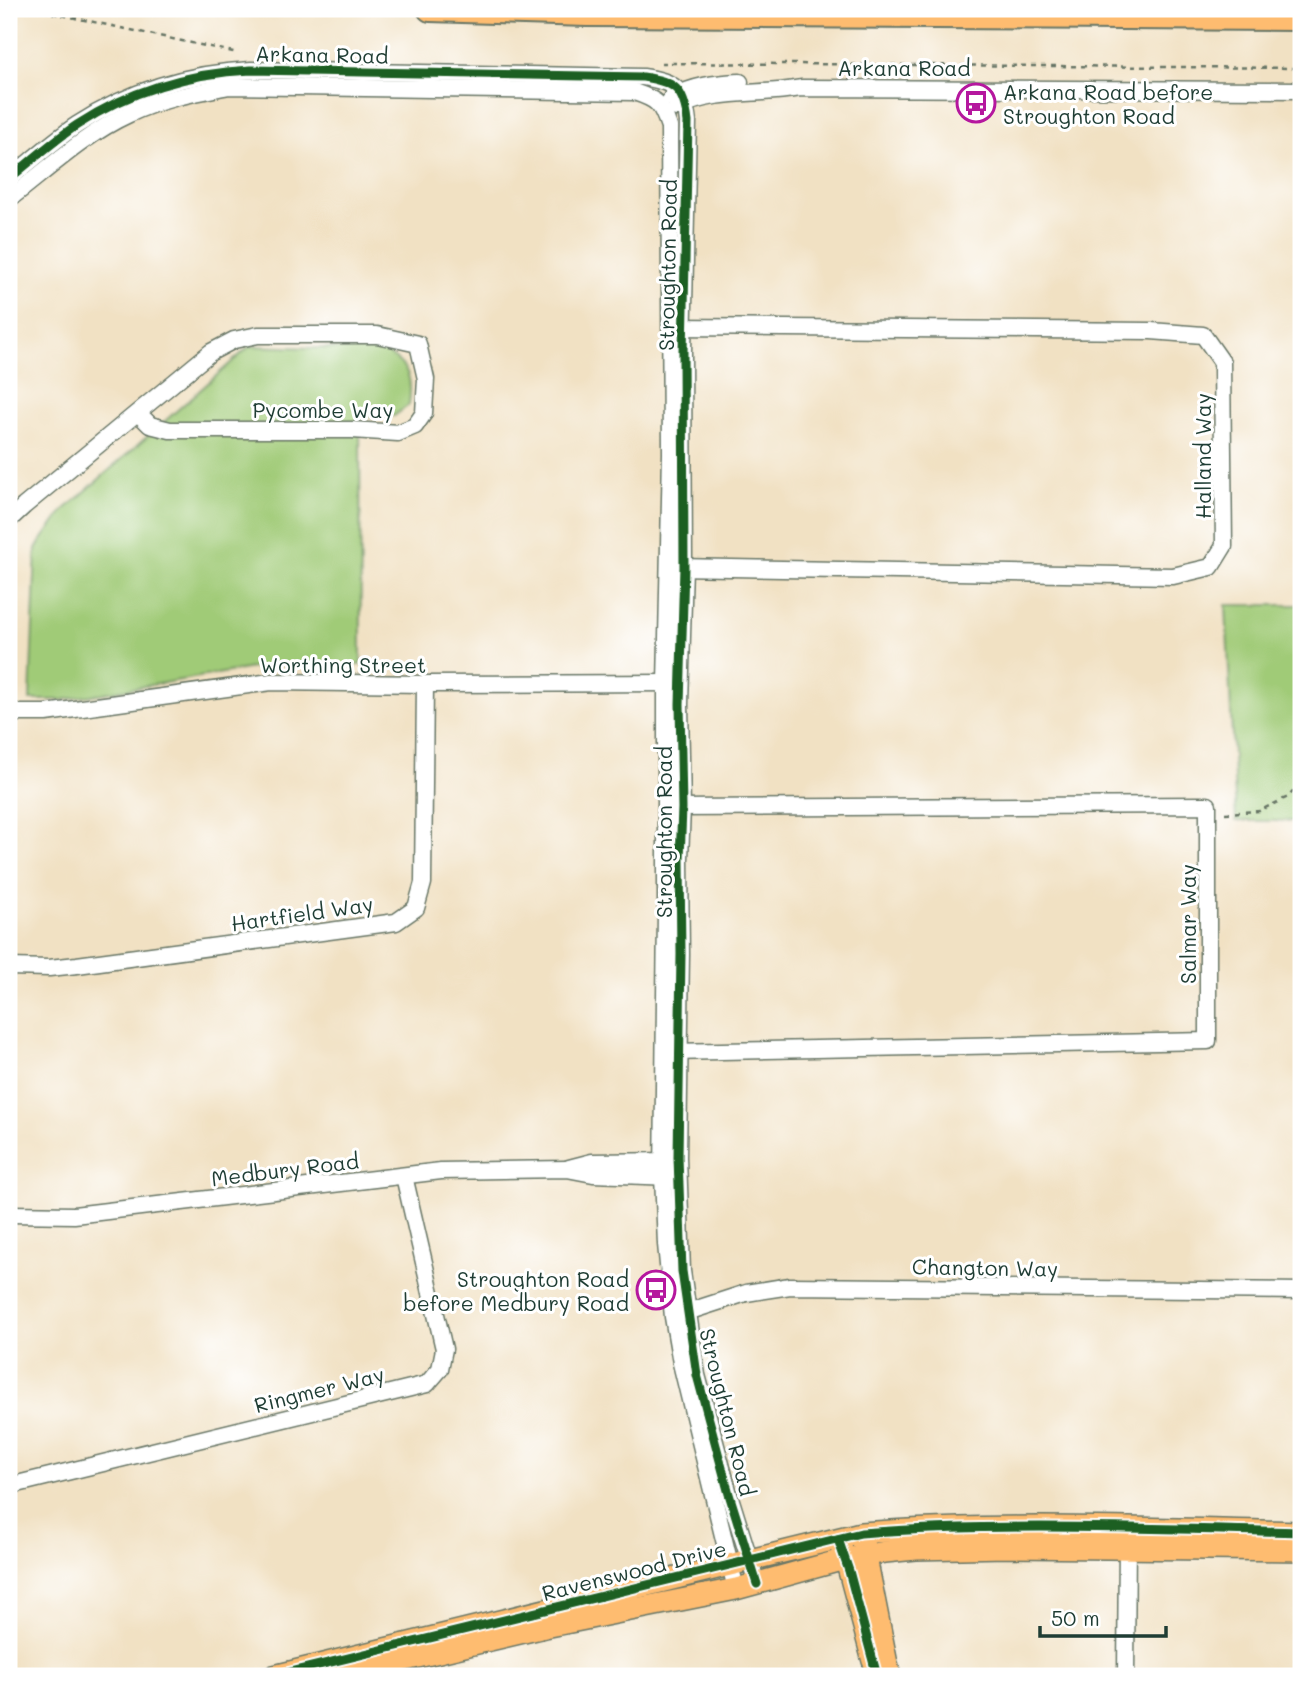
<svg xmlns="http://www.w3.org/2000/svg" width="1310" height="1685" font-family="Mali,sans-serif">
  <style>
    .green { fill: #a0cb77; stroke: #608456; stroke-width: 2 }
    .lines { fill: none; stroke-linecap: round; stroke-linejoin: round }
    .minor-casing { stroke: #687666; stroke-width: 19 }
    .major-casing { stroke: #687666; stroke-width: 24 }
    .highway-casing { stroke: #687666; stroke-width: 28 }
    .path { stroke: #687666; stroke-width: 2.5; stroke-dasharray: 5 5; stroke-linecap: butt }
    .minor { stroke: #fff; stroke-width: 16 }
    .major { stroke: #febc70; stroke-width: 21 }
    .highway { stroke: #febc70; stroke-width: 24 }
    .cycleway-casing { stroke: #fff; stroke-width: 13 }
    .cycleway { stroke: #1b5e20; stroke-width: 9 }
    .labels { text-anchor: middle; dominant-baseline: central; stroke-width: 6; stroke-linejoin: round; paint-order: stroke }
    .street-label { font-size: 21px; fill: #1f3d34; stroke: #fff }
    .poi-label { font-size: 21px; fill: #1f3d34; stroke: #fff; text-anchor: start }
  </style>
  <rect width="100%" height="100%" fill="#fff"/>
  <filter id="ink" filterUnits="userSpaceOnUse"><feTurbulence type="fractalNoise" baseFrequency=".0143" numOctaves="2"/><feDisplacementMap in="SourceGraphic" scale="14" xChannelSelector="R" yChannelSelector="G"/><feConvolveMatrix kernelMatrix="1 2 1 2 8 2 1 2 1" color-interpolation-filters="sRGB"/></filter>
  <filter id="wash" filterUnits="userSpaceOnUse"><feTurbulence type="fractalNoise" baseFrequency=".00686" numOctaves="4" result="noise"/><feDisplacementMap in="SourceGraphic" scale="28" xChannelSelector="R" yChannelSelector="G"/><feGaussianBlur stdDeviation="1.57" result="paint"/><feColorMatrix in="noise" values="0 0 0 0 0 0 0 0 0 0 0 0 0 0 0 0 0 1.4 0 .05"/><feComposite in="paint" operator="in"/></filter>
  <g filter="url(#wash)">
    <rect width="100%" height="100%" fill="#f1e1c3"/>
    <g class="green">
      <path d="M250,346L382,350C408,365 413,375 409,405L394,416H360L361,665H270L63,700H30L36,548L63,511Z"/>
      <polygon points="1226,605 1301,605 1301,821 1236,821"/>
    </g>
  </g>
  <g filter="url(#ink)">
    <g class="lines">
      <defs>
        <g id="minor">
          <path d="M671,98C693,86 715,83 740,82"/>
          <path d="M676,108C716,88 758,96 801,88L1301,90"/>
          <path d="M9,179C31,161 53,141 77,125C129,91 189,73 251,70L643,77C675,82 684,88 688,122L683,352L684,567L680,704L682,808L680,859L681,954L678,1157L682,1271L697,1375L729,1494L757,1584"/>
          <path d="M9,199C47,170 85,134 129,114C160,99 195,93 229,86L634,92C658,100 661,103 669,127L671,453L666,684V911L663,1177L666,1244L673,1317L681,1363L736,1589"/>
          <polyline points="674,327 1151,331 1203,335 1222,362 1224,546 1211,567 1173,576 676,567"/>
          <polyline points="9,520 24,506 211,352 234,340 258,335 377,335 418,344 426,379 424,413 415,426 398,433 352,430 170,430 150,425 138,413"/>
          <polyline points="9,713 46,713 271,682 425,684 674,683"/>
          <polyline points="9,967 49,968 77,965 396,922 416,908 423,883 425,684"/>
          <polyline points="671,1052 1208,1041 1208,805 674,808"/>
          <polyline points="569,1168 592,1162 672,1161"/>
          <polyline points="9,1214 74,1215 441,1171 567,1169 593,1174 672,1177"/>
          <polyline points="678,1315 746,1293 790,1286 1301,1291"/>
          <polyline points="9,1486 427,1384 440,1369 444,1349 404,1176"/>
          <polyline points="1126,1676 1127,1537"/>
        </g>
        <g id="major">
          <polyline points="863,1542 887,1664 890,1676"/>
          <polyline points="841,1547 849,1571 873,1661"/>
          <path d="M274,1676L861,1533C1007,1522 1155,1529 1301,1532"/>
          <polyline points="337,1676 545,1627 736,1589 845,1559 885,1552 916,1549 1006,1547 1301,1550"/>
        </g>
        <polyline id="highway" points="430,9 587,14 1301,18"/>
      </defs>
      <use href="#minor" class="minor-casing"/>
      <use href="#major" class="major-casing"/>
      <use href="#highway" class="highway-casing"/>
      <g class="path">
        <polyline points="33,9 238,53"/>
        <polyline points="661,63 1301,68"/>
        <polyline points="1225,813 1259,811 1288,797 1301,783"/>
      </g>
      <use href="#minor" class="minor"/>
      <use href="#major" class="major"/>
      <use href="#highway" class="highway"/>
      <defs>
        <g id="cycleway">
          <path d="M9,179C31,161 53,141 77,125C129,91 189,73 251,70L643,77C675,82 684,88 688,122L683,352L684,567L680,704L682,808L680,859L681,954L678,1157L682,1271L697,1375L729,1494L757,1584"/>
          <polyline points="838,1539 849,1571 877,1676"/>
          <path d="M274,1676L861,1533C1007,1522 1155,1529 1301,1532"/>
        </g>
      </defs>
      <use href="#cycleway" class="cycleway-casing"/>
      <use href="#cycleway" class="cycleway"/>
    </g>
  </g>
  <defs>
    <symbol id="bus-ring" viewBox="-11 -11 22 22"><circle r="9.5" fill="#fff" stroke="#b5179e" stroke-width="1.5"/><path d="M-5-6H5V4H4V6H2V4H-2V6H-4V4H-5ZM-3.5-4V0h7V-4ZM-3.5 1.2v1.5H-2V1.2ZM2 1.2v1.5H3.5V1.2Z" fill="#b5179e"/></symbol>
  </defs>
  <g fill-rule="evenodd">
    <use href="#bus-ring" x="954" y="81" width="44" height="44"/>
    <use href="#bus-ring" x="634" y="1268" width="44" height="44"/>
  </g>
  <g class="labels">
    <g class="street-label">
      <text transform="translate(322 54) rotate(1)">Arkana Road</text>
      <text x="904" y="67">Arkana Road</text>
      <text transform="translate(667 265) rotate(-89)">Stroughton Road</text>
      <text x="323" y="409">Pycombe Way</text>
      <text transform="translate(1202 456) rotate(-90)">Halland Way</text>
      <text x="343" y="664">Worthing Street</text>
      <text transform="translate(663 832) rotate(-90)">Stroughton Road</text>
      <text transform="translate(302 913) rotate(-8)">Hartfield Way</text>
      <text transform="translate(1187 924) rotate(-90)">Salmar Way</text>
      <text transform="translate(285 1169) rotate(-7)">Medbury Road</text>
      <text transform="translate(985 1267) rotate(1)">Changton Way</text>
      <text transform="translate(319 1389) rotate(-14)">Ringmer Way</text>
      <text transform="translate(728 1412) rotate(76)">Stroughton Road</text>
      <text transform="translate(634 1570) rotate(-14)">Ravenswood Drive</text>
    </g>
    <g class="poi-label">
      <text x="1003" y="91">Arkana Road before<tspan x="1003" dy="24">Stroughton Road</tspan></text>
      <text x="629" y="1278" text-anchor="end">Stroughton Road<tspan x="629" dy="24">before Medbury Road</tspan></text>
    </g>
  </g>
  <rect width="1310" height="1685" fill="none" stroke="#fff" stroke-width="35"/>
  <path d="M1040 1626v10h126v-10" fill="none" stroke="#1f3d34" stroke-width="3.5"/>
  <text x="1051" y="1626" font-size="21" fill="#1f3d34" stroke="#ffffff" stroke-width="5" paint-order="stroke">50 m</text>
</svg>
